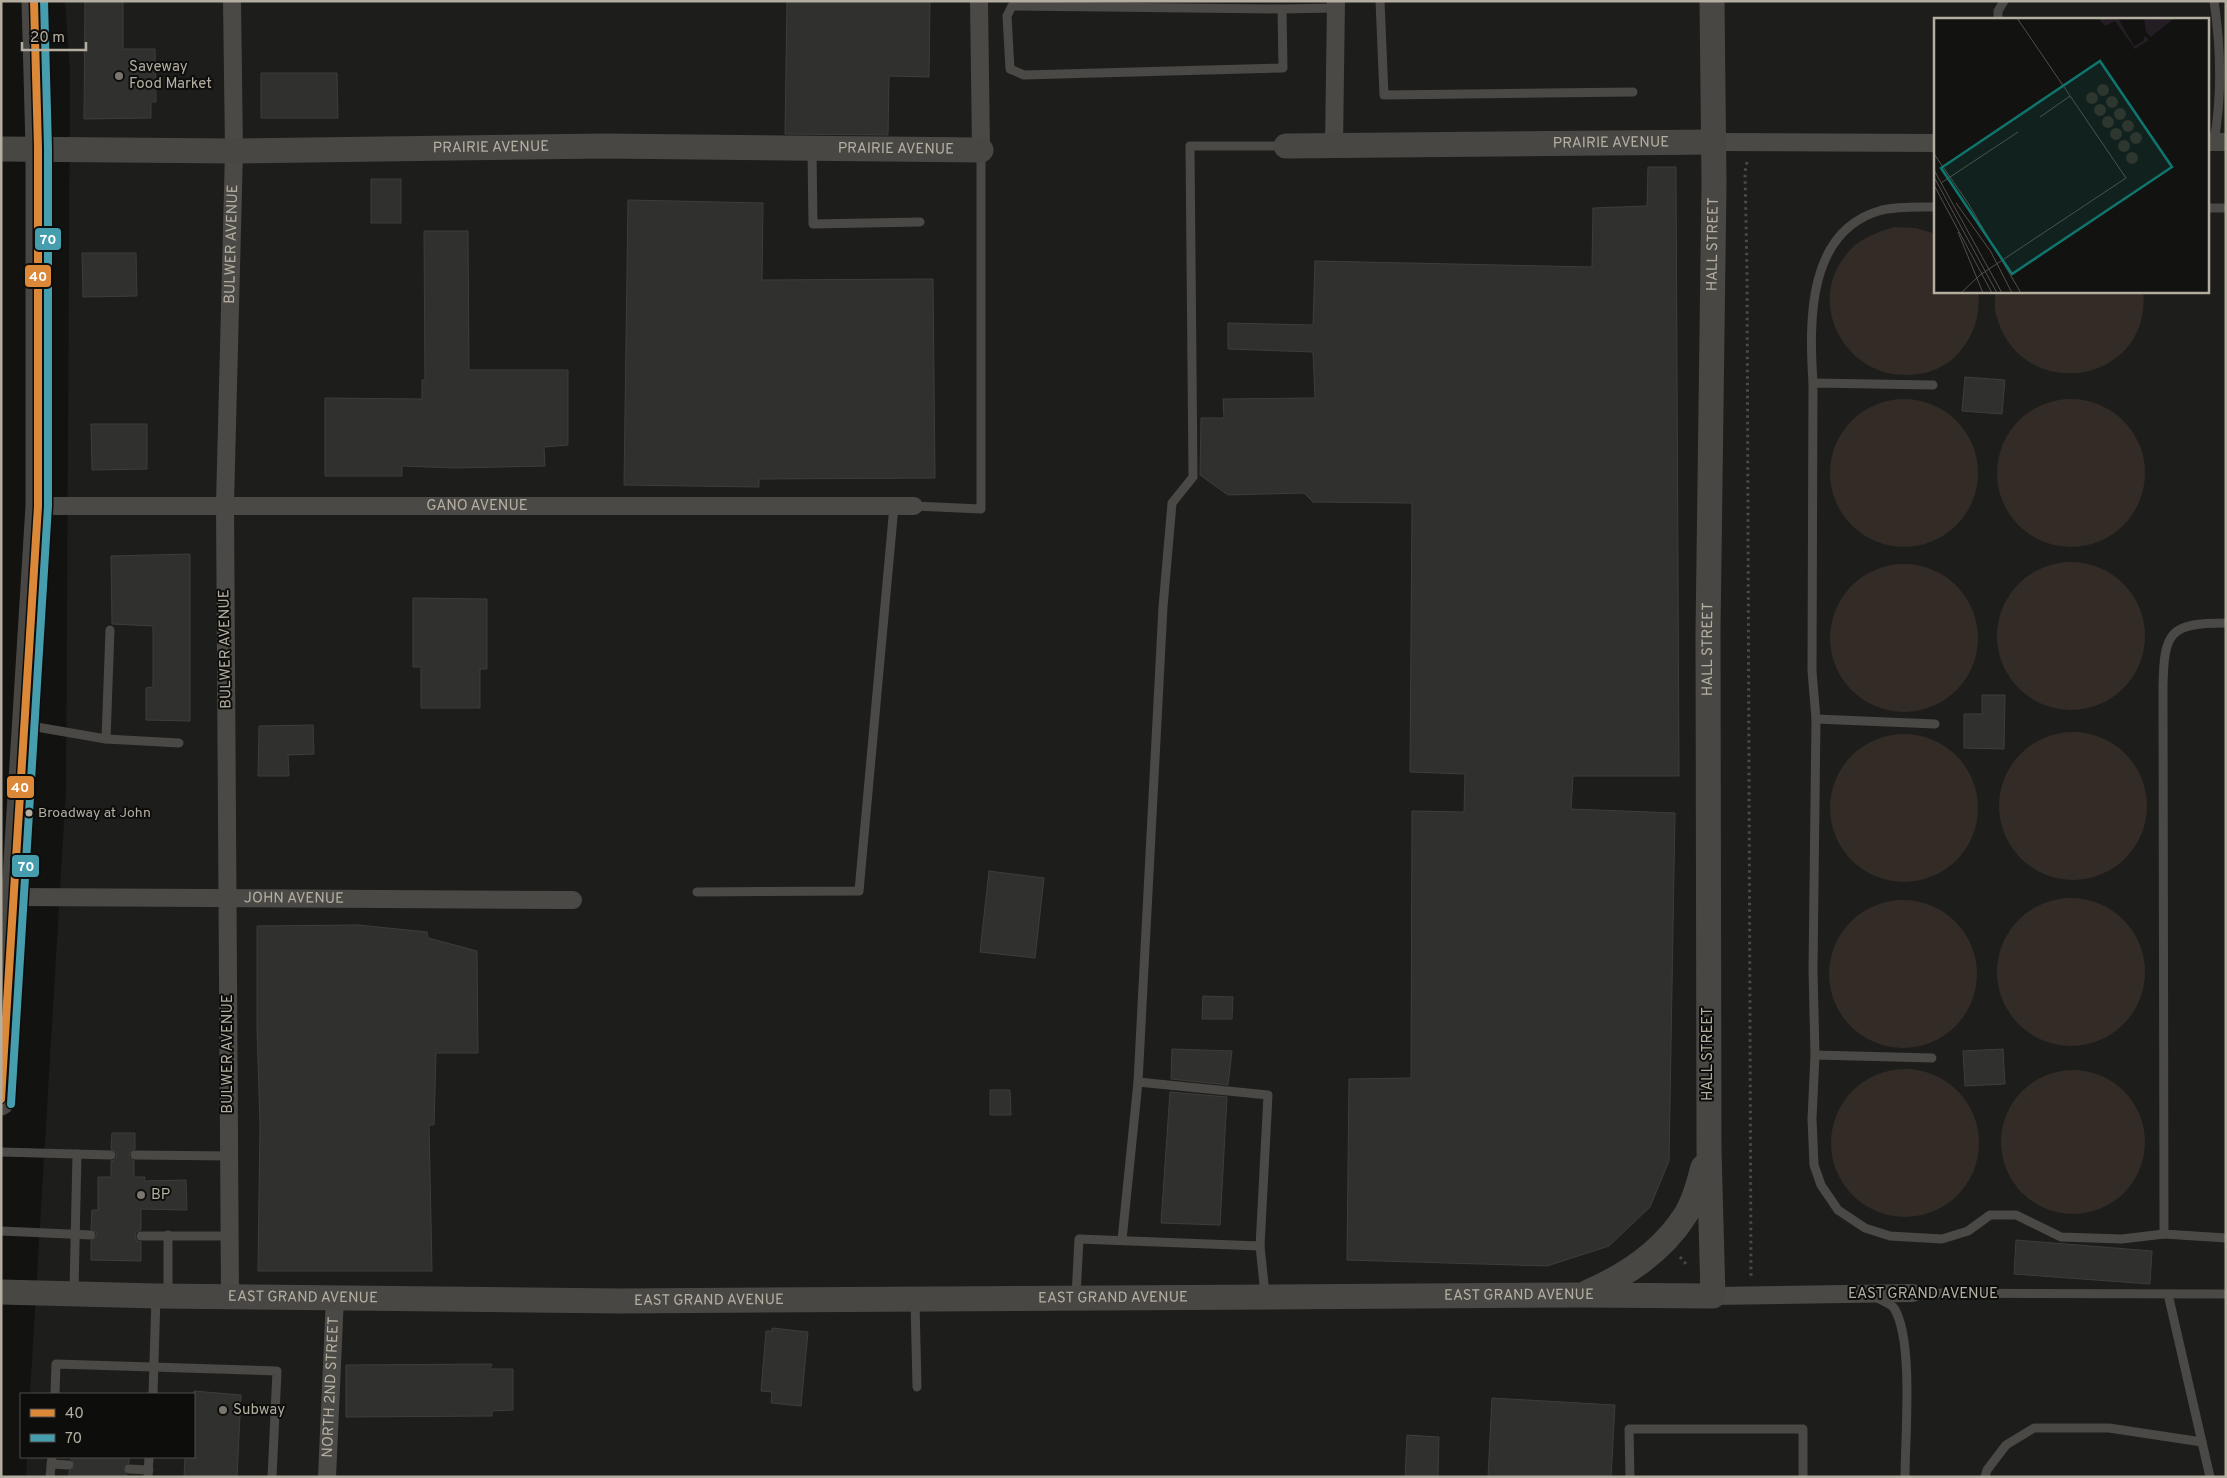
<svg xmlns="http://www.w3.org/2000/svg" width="2227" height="1478" font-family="Overpass,sans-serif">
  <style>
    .built { fill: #1d1d1b; fill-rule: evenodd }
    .water { fill: #332b25 }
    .building { fill: #30302e; stroke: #3e3d3a }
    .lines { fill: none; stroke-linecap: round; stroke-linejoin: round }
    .path { stroke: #4d4b47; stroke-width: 3; stroke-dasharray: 2.5 4; stroke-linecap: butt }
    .lane { stroke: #4b4946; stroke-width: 9 }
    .street { stroke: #4b4946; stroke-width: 18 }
    .secondary { stroke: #494744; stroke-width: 25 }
    .bus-1-casing { stroke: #0d0d0c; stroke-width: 11 }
    .bus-2-casing { stroke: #0d0d0c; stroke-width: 11 }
    .bus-1 { stroke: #db8839; stroke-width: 8 }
    .bus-2 { stroke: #469dad; stroke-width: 8 }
    .poi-dot { fill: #7b776f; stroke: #0d0d0c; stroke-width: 2 }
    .bus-dot { fill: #b4aea1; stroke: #0d0d0c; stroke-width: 2 }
    .labels { text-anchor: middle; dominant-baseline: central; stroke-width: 4; stroke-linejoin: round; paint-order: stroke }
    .bus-label { font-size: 14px; fill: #b4aea1; stroke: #0d0d0c; text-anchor: start }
    .poi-label { font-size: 15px; fill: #b4aea1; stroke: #0d0d0c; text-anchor: start }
    .street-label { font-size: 15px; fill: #b4aea1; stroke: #0d0d0c }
    .inset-road { fill: none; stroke: #53504b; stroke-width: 1 }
    .view { fill: #0f766e; fill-opacity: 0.15; stroke: #0f766e; stroke-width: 2.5 }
    .inset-edge { fill: none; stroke: #b4aea1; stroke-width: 2.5 }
    .line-badge { stroke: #0d0d0c; stroke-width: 2 }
    .badge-label { font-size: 14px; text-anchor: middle; font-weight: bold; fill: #fff }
  </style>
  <rect width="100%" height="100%" fill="#121211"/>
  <path class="built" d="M65,1H2226V1477H26L27,1457H194V1394H30L66,788L70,71ZM1936,19H2208V291H1936Z"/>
  <g class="water">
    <path d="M1894,227L1916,228L1936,234V291H1978C1981,317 1973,338 1955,357C1945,366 1931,373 1918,374C1848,385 1800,302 1851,249C1863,237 1878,232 1894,227Z"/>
    <path d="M2143,291C2153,383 2023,406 1997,318C1994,310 1995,300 1995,291Z"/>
    <circle cx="1904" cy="473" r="74"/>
    <circle cx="2071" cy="473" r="74"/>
    <circle cx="2071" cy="636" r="74"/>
    <circle cx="1904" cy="638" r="74"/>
    <circle cx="2073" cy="806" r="74"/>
    <circle cx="1904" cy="808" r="74"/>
    <circle cx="2071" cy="972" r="74"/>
    <circle cx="1903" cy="974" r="74"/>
    <circle cx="1905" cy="1143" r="74"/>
    <circle cx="2073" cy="1142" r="72"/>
  </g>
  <g class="building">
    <polygon points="85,1 123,1 123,49 155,49 156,102 151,102 151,118 84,119"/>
    <polygon points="787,1 930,1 929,77 889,76 888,135 785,134"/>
    <polygon points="261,73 337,73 338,118 261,118"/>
    <polygon points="1648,167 1676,167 1679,776 1573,776 1571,809 1675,813 1669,1161 1650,1207 1609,1246 1547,1266 1347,1260 1349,1079 1411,1078 1412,811 1464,812 1465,774 1410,772 1412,503 1313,502 1304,493 1228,495 1200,475 1201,418 1224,418 1223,399 1315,398 1313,352 1228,349 1228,323 1313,325 1315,261 1592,267 1593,208 1647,206"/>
    <rect x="371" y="179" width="30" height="44"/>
    <polygon points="628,200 763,203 762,280 933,279 935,478 759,479 759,487 624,485"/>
    <polygon points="424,231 468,231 469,370 568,370 568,445 544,447 545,466 456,468 402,466 402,476 325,476 325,398 422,399 422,380 425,380"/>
    <polygon points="82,253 136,253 137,296 83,297"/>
    <polygon points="1965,377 2005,380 2002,414 1962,411"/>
    <polygon points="91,424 147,424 147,469 92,470"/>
    <polygon points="190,554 190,721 146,720 146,688 153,687 153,626 112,624 111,556"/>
    <polygon points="413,598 487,599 487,669 480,669 480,708 421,708 421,667 413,667"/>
    <polygon points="1982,695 2005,695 2004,749 1964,748 1964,714 1982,714"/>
    <polygon points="313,725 314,754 288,755 289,776 258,776 259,726"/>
    <polygon points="989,871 1044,878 1035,958 980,952"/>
    <polygon points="358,925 427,932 428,938 477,951 478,1053 436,1053 434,1125 429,1125 432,1271 258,1271 260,1124 257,1028 257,926"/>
    <polygon points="1203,996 1233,997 1232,1019 1202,1019"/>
    <polygon points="1172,1049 1232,1051 1228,1085 1171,1079"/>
    <polygon points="2003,1049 2005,1084 1965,1086 1963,1051"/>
    <polygon points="990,1090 1010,1090 1011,1115 990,1115"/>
    <polygon points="1170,1092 1227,1097 1220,1225 1161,1223"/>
    <polygon points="112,1133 135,1133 135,1149 129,1154 130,1158 134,1161 134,1177 145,1177 144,1181 186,1180 187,1210 141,1209 141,1230 136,1232 135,1236 137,1241 141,1242 141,1261 91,1260 91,1241 97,1236 96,1232 91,1229 92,1210 98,1210 98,1177 111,1177 111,1161 114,1160 117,1156 116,1152 111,1149"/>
    <polygon points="2016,1240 2152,1251 2150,1284 2014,1274"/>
    <polygon points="772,1328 808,1332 801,1406 771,1403 772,1392 761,1391 766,1331 772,1331"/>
    <polygon points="492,1364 490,1369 513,1369 513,1410 492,1411 492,1416 346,1417 346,1365"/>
    <polygon points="194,1391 241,1395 237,1477 184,1477 185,1457 194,1457"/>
    <polygon points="1492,1398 1615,1405 1611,1477 1488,1477"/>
    <polygon points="1407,1435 1439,1437 1438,1477 1405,1477"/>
    <polygon points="70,1457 129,1457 129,1463 123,1468 128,1477 69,1477 69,1471 75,1466"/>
  </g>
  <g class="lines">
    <g class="path">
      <polyline points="1747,162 1745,172 1747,273 1751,1278"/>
      <polyline points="1680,1257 1687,1265 1687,1267"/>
    </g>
    <g class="lane">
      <polyline points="1380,1 1384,95 1633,92"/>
      <path d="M2214,1C2221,48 2222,96 2214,142"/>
      <polyline points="1282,9 1283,68 1024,75 1010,69 1007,16 1012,6 1282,9 1335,8"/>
      <polyline points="1998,19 1998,11 2004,1"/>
      <polyline points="812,151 813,224 920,222"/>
      <polyline points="2208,208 2226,208"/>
      <path d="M1813,383C1809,321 1807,230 1882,210C1899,206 1919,207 1936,207"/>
      <polyline points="914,506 981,509 981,150"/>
      <path d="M2226,623C2169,623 2164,632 2163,687L2164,1234L2226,1238"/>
      <polyline points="1816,719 1812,671 1813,383 1933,385"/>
      <polyline points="25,725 106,739 179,743"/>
      <polyline points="106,739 110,630"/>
      <polyline points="697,892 859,891 894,506"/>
      <polyline points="1815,1055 1813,970 1816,719 1935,724"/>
      <polyline points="1932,1058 1815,1055 1812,1119 1814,1165 1821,1185 1838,1210 1865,1228 1890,1236 1942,1239 1968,1231 1990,1215 2016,1215 2061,1237 2122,1239 2164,1234"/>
      <polyline points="1,1152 111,1155"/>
      <polyline points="135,1155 229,1156"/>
      <polyline points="1,1231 91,1235"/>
      <polyline points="168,1235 168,1295"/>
      <polyline points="141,1236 230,1236"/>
      <polyline points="1122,1240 1138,1082"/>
      <polyline points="74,1291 77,1154"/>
      <polyline points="1913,1293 2226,1294"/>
      <polyline points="1265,1294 1260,1246 1268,1095 1138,1082 1163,607 1172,503 1193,477 1190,146 1285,146"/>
      <polyline points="2168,1294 2210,1477"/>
      <polyline points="1076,1296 1079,1239 1260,1246"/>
      <path d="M1874,1296C1880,1300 1890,1303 1894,1308C1914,1340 1905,1437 1905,1477"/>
      <polyline points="915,1301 917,1387"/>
      <polyline points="55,1394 56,1364 277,1371 272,1477"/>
      <polyline points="153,1394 156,1297"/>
      <polyline points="51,1464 69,1465"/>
      <polyline points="129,1469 149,1470"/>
      <polyline points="50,1477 52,1457"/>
      <polyline points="148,1477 149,1457"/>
      <polyline points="1630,1477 1629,1429 1803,1429 1803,1477"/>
      <polyline points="1985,1477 1987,1470 2006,1445 2034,1428 2109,1428 2202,1442"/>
    </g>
    <g class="street">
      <polyline points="979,1 981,150"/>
      <polyline points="1714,142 1936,143"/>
      <polyline points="2208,142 2226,142"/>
      <polyline points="1334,146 1336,1"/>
      <path id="s1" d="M38,506H914"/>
      <path id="s2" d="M14,897L573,900"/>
      <path id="s3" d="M230,1296L225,504L234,151L232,1"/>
      <polyline points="1713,1296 1913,1293"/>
      <path id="s4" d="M327,1477L335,1297"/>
    </g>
    <g class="secondary">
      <path id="s5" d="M1286,146L1714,142"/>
      <path id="s6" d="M1,149L234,151L605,146L981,150"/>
      <polyline points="1,1103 38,506 38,148 34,1"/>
      <path id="s7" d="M1,1292L156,1296L620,1301L1581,1295L1713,1296L1709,1150L1708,633L1714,183L1712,1"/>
      <path d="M1588,1292C1627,1275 1663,1251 1686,1214C1695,1200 1699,1182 1703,1167"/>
    </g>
    <defs>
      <polyline id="bus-1" points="1,1099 38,506 38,148 34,1"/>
      <polyline id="bus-2" points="11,1104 48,506 48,148 44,1"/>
    </defs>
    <use href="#bus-1" class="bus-1-casing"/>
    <use href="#bus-2" class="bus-2-casing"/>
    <use href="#bus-1" class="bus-1"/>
    <use href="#bus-2" class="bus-2"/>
  </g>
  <g class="poi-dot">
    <circle cx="119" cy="76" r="5"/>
    <circle cx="141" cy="1195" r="5"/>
    <circle cx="223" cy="1410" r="5"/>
  </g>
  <circle class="bus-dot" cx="29" cy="813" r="4.5"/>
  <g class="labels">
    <g class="bus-label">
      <text x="38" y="813">Broadway at John</text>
    </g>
    <g class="poi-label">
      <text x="129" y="67">Saveway<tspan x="129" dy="17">Food Market</tspan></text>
      <text x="151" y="1195">BP</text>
      <text x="233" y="1410">Subway</text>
    </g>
    <g class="street-label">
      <text stroke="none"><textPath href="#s5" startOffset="325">PRAIRIE AVENUE</textPath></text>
      <text stroke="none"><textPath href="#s6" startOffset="490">PRAIRIE AVENUE</textPath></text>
      <text stroke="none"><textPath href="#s6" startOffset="895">PRAIRIE AVENUE</textPath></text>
      <text stroke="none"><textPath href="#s3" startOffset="1052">BULWER AVENUE</textPath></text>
      <text stroke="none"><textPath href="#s7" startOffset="2764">HALL STREET</textPath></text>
      <text stroke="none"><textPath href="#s1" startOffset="439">GANO AVENUE</textPath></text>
      <text transform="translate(226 649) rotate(-91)">BULWER AVENUE</text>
      <text stroke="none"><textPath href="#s7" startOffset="2359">HALL STREET</textPath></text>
      <text stroke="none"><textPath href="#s2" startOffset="280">JOHN AVENUE</textPath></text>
      <text transform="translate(228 1054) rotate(-90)">BULWER AVENUE</text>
      <text transform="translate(1708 1054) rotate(-90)">HALL STREET</text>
      <text x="1923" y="1294">EAST GRAND AVENUE</text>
      <text stroke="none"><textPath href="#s7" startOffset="1518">EAST GRAND AVENUE</textPath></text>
      <text stroke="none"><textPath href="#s7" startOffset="302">EAST GRAND AVENUE</textPath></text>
      <text stroke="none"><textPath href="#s7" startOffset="1112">EAST GRAND AVENUE</textPath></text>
      <text stroke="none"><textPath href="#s7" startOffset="708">EAST GRAND AVENUE</textPath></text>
      <text stroke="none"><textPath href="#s4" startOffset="90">NORTH 2ND STREET</textPath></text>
    </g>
  </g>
  <g transform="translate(1934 18)">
    <rect width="275" height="275" fill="#121211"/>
    <path d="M164,0H184L200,28L209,23L211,18L215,22L201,31L181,3L171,8ZM210,0H238L239,1L217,19L212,14Z" fill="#241d23"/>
    <path d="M163 72a6 6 0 1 1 12 0a6 6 0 1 1-12 0ZM152 80a6 6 0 1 1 12 0a6 6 0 1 1-12 0ZM172 84a6 6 0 1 1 12 0a6 6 0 1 1-12 0ZM160 92a6 6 0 1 1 12 0a6 6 0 1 1-12 0ZM180 96a6 6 0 1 1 12 0a6 6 0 1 1-12 0ZM168 104a6 6 0 1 1 12 0a6 6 0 1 1-12 0ZM188 108a6 6 0 1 1 12 0a6 6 0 1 1-12 0ZM176 116a6 6 0 1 1 12 0a6 6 0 1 1-12 0ZM196 120a6 6 0 1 1 12 0a6 6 0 1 1-12 0ZM184 128a6 6 0 1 1 12 0a6 6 0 1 1-12 0ZM192 140a6 6 0 1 1 12 0a6 6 0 1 1-12 0Z" fill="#332b25"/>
    <path class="inset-road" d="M106,99L136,78M0,136L34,185L87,275M0,152L68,275M0,159L63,275M7,165L84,114M0,167L58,275M22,185L57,234L78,275M24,214L49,275M27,275L46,257L192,160L83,0"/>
    <path class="view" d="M166,43L238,149L78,256L7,150Z"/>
    <rect width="275" height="275" class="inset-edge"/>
  </g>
  <g class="line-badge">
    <rect x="34" y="227" width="28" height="24" rx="5" fill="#469dad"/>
    <rect x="24" y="264" width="28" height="24" rx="5" fill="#db8839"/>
    <rect x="6" y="775" width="29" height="24" rx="5" fill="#db8839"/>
    <rect x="11" y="854" width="29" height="24" rx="5" fill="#469dad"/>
  </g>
  <g class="badge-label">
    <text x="48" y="244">70</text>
    <text x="38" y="281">40</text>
    <text x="20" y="792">40</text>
    <text x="26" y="871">70</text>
  </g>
  <rect width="2227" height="1478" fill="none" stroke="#b4aea1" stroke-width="5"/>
  <rect x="20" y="1393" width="175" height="65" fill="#0d0d0c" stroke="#504d48"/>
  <rect x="30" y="1409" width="25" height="8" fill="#db8839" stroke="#504d48"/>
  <text x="65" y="1418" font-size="15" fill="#b4aea1">40</text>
  <rect x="30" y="1434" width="25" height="8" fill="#469dad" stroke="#504d48"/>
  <text x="65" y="1443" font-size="15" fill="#b4aea1">70</text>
  <path d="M22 42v8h64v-8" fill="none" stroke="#b4aea1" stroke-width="2.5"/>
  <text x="30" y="42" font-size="15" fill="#b4aea1" stroke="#0d0d0c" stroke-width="4" paint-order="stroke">20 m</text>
</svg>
